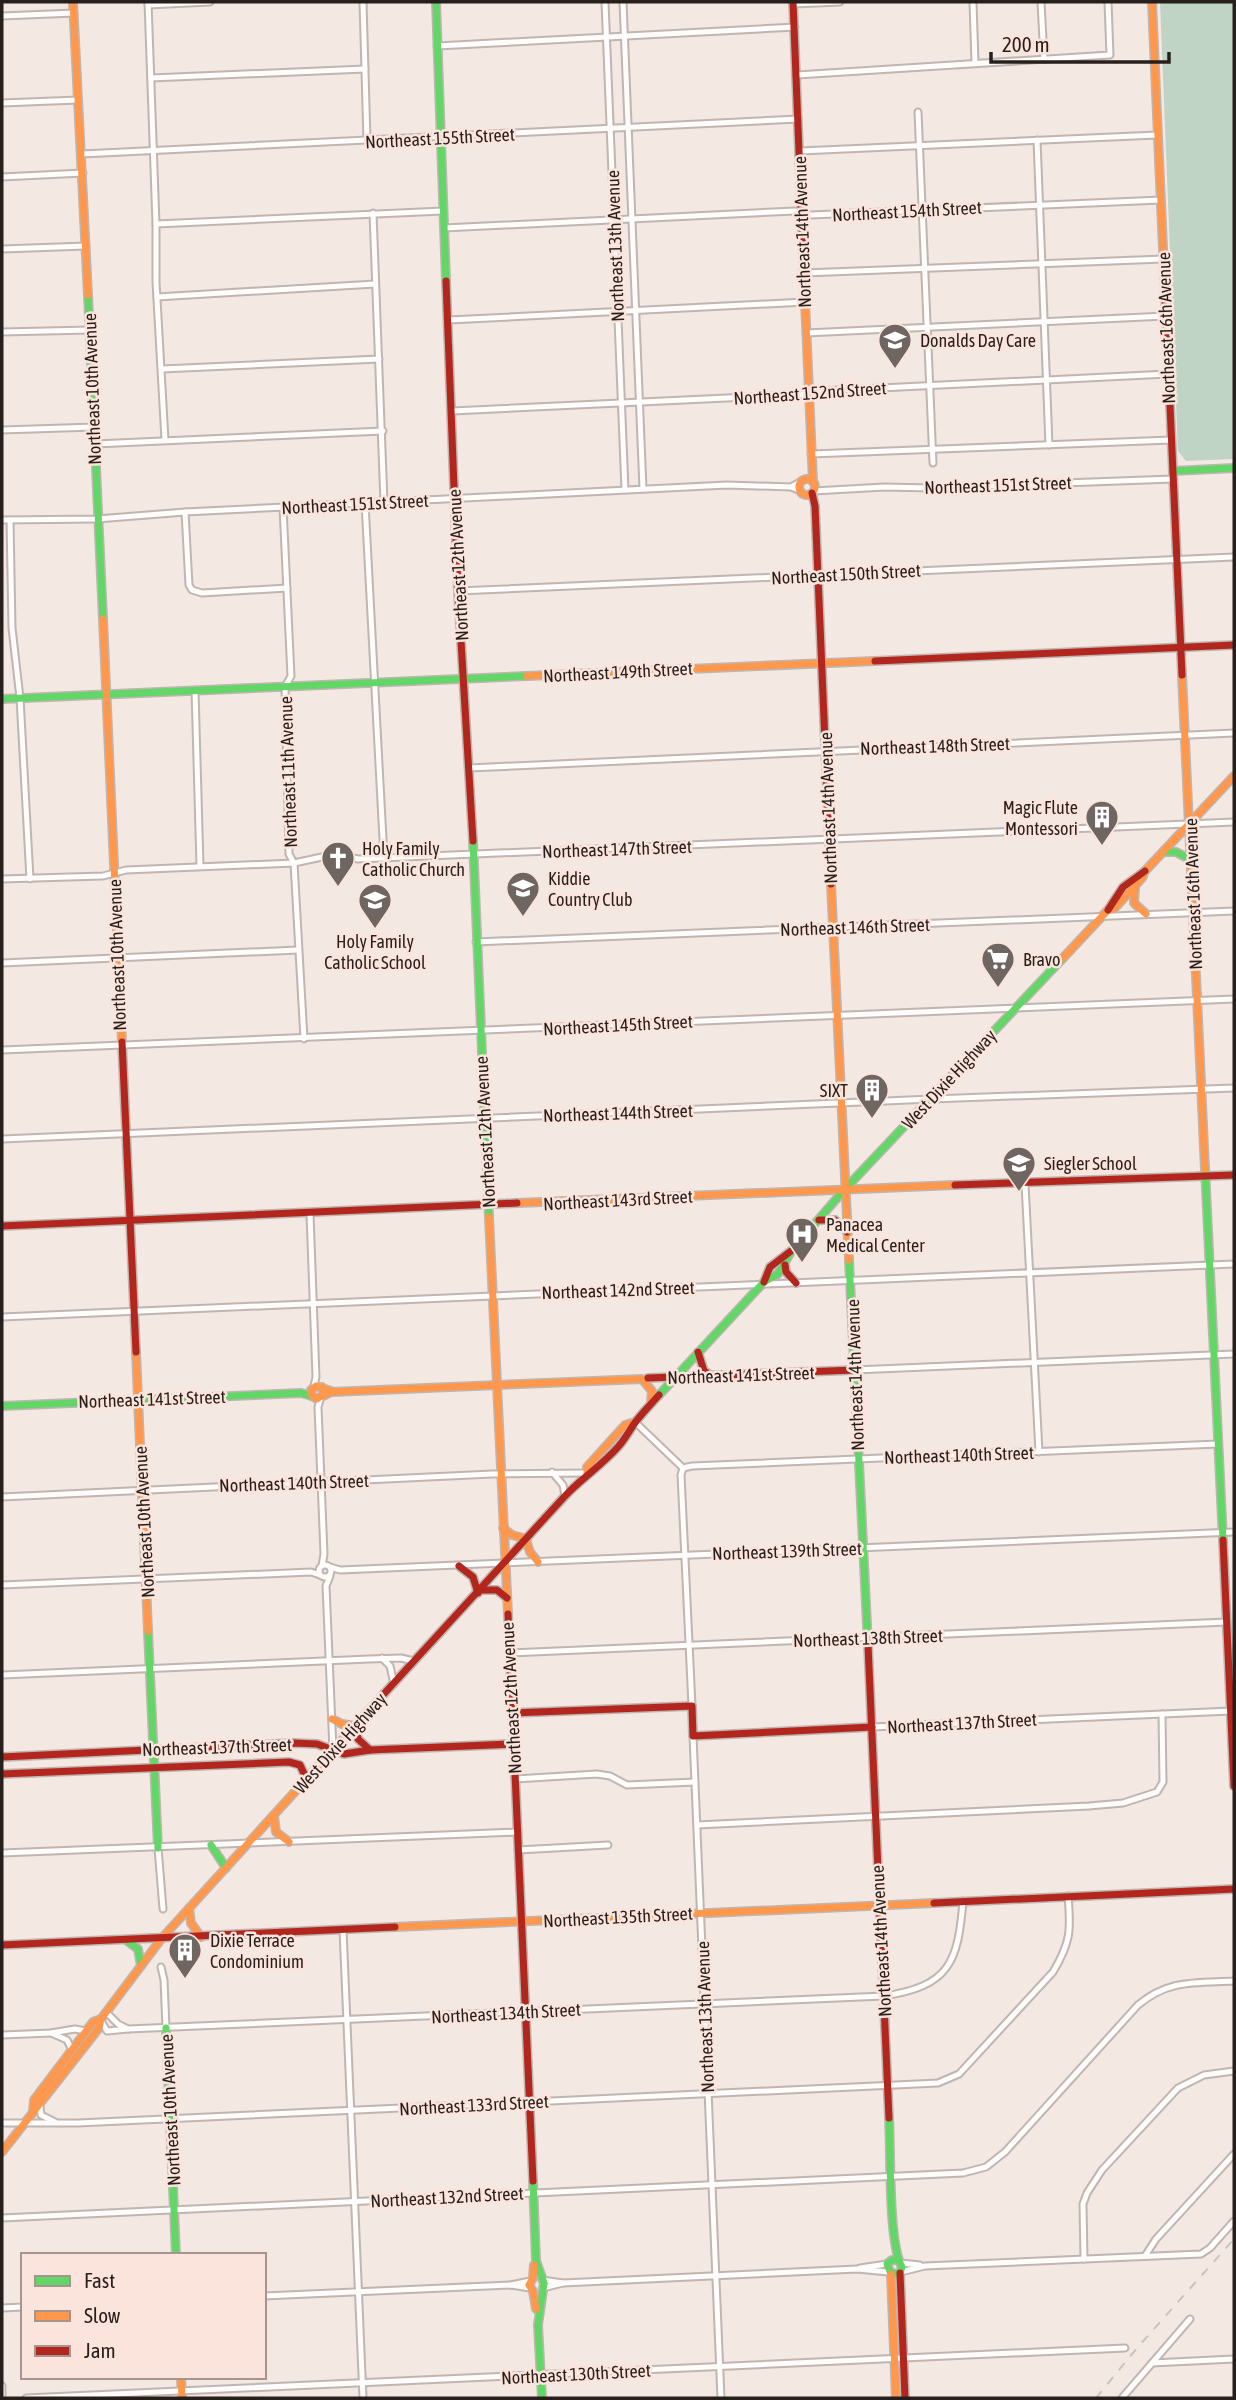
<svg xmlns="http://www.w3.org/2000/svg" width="1236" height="2400" font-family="'Asap Condensed',sans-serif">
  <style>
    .green { fill: #c0d4c5 }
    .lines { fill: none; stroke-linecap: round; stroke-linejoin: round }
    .street-casing { stroke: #bfb5b1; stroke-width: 9 }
    .fast-casing { stroke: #bfb5b1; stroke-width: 10 }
    .slow-casing { stroke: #bfb5b1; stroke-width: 10 }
    .jam-casing { stroke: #bfb5b1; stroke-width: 10 }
    .street { stroke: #fdfcfb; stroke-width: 5 }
    .fast { stroke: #63d668; stroke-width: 7 }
    .slow { stroke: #ff974d; stroke-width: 7 }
    .jam { stroke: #b3261e; stroke-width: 7 }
    .rail { stroke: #c6c3c1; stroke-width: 2; stroke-dasharray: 9 9; stroke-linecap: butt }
    .labels { text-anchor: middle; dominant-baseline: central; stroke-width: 5; stroke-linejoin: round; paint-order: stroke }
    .street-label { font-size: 18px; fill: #271f1c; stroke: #fbe4db }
    .poi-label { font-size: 18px; fill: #271f1c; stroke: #fbe4db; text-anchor: start }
  </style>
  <rect width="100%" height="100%" fill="#f4e8e2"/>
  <polygon class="green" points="1160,2 1234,2 1234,459 1186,461 1178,451"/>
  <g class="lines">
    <defs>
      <g id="street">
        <polyline points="148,2 156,224 156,282 165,440"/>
        <polyline points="363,2 367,141"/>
        <polyline points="605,2 625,490"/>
        <polyline points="623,2 643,489"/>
        <polyline points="973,2 975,63"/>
        <polyline points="1041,2 1044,59"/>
        <polyline points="794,4 840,2"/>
        <polyline points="148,5 210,2"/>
        <polyline points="2,16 74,13"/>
        <polyline points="437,46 795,27"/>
        <polyline points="797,75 1110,55 1108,2"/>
        <polyline points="151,78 365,69"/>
        <polyline points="2,103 78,100"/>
        <polyline points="918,112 933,463"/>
        <polyline points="1037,140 1049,445"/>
        <polyline points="800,151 1157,135"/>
        <polyline points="82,154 798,119"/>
        <polyline points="2,177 83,173"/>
        <polyline points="373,213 384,503"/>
        <polyline points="156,224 443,211"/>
        <polyline points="444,228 795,211 811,215 1161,200"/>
        <polyline points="2,249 86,246"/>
        <polyline points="804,273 1163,259"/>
        <polyline points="157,297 375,284"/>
        <polyline points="449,320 805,302"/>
        <polyline points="2,332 90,330"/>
        <polyline points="806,333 1166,316"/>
        <polyline points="162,369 379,359"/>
        <polyline points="452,411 809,394 819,391 1168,374"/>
        <polyline points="2,430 94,427"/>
        <polyline points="95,444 383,431"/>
        <polyline points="811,454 1171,440"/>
        <polyline points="791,487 802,481"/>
        <polyline points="814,491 884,487 932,488 1173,479"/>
        <polyline points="365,503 384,858"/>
        <polyline points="283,507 291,676 285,687 289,854 294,863 304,1039"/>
        <polyline points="185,512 189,585 192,590 202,593 287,588"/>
        <polyline points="2,520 97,519 185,512 727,485 791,487 801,491"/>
        <polyline points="10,520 12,628 20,698 30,879"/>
        <polyline points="458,591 1234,557"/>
        <polyline points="195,690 200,866"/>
        <polyline points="469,768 1234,733"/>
        <polyline points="2,879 103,876 126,870 294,863 336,854 358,859 1234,822"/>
        <polyline points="476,942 1234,911"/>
        <polyline points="2,963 298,950"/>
        <polyline points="2,1050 1234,999"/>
        <polyline points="2,1139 932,1099 1234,1088"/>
        <polyline points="1025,1184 1039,1452"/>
        <polyline points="310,1214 316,1377 314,1386"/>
        <polyline points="2,1317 1234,1264"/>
        <polyline points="855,1370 1234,1354"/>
        <polyline points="321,1397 318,1407 324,1554 322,1566"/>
        <polyline points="635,1422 683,1468 692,1466 1218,1444"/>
        <polyline points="683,1468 681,1475 692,1706"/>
        <polyline points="552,1472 563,1485 565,1496"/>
        <polyline points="2,1497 492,1474 587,1473"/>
        <circle cx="325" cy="1571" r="6"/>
        <polyline points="330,1567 340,1570 1234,1532"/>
        <polyline points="330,1576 326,1586 333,1750"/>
        <polyline points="2,1585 311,1572 320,1575"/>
        <polyline points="510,1653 1227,1622"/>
        <polyline points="382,1658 390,1666 394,1684"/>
        <polyline points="2,1675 369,1659 401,1658 414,1661"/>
        <polyline points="872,1727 1231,1711"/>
        <polyline points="693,1736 721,2398"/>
        <polyline points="515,1779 597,1774 610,1776 627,1785 695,1782"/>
        <polyline points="697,1825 1089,1806 1123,1803 1157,1792 1163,1782 1162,1714"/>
        <polyline points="158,1848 163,1909"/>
        <polyline points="518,1850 608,1845"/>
        <polyline points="2,1853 518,1832"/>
        <polyline points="343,1930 363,2398"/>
        <polyline points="161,1967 164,1980 166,2028"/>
        <polyline points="106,2012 118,2024 128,2029"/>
        <path d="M101,2021L107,2031L128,2029L884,1996C950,1986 958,1962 963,1901"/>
        <polyline points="51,2033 67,2040 72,2050"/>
        <polyline points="2,2035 51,2033 75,2029 86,2031"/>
        <polyline points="40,2106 41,2115 55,2122"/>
        <path d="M2,2123H78L938,2083L959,2074L1053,1972C1071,1942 1071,1930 1068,1896"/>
        <path d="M2,2218L963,2173L986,2167L1005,2152L1138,2005C1169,1979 1196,1983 1234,1981"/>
        <polyline points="1145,2256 1156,2239 1234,2154"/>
        <polyline points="1084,2259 1083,2204 1087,2193 1102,2170 1178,2088 1204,2075 1234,2071"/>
        <polyline points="901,2263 920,2265"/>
        <polyline points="860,2268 887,2264"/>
        <polyline points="901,2272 925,2266 1201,2254 1210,2248 1234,2221"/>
        <polyline points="542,2280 563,2283 857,2269 888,2272"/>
        <polyline points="511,2285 530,2281"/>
        <polyline points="543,2288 563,2283"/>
        <polyline points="264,2296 511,2285 530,2288"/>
        <polyline points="2,2308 23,2307"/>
        <polyline points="1152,2363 1234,2359"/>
        <polyline points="2,2386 2,2398"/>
        <polyline points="26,2398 1125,2348"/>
        <polyline points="1122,2398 1190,2319"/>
      </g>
      <g id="fast">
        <polyline points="436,2 446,281"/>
        <polyline points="88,295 103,619"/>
        <polyline points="1173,471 1234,468"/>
        <polyline points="2,699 527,676"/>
        <polyline points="473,841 489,1217"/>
        <polyline points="1163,852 1176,852 1191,860"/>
        <polyline points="1205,1169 1223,1540"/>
        <polyline points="849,1260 868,1645"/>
        <polyline points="659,1395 764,1282 778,1274 792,1250 845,1189 1063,958"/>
        <polyline points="2,1406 301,1393 312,1396"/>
        <polyline points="148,1631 158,1848"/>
        <polyline points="211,1845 226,1868"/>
        <polyline points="126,1940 138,1949 141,1966"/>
        <polyline points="166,2028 176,2255"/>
        <path d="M889,2118C891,2150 888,2243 902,2267L900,2273L891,2274L887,2264L892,2260H898"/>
        <polyline points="533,2181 536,2261 544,2283 538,2325 542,2398"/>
      </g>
      <g id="slow">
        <polyline points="73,2 88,295"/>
        <polyline points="1152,2 1165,293"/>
        <polyline points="805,301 813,482"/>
        <circle cx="807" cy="487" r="8"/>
        <polyline points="103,619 122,1042"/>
        <polyline points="1182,675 1205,1169"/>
        <polyline points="527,676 875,661"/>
        <polyline points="831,884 849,1260"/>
        <polyline points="1135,886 1134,903 1146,914"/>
        <polyline points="1063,958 1108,910 1114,909 1142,878 1145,871 1234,776"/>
        <polyline points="517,1203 955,1185"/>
        <polyline points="489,1217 508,1614"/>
        <polyline points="136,1352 148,1631"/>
        <polyline points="322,1387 324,1394 317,1399 312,1396 311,1390 316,1386 331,1391"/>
        <polyline points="323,1396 331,1392 642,1379 652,1391 651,1403"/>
        <polyline points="587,1473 587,1467 625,1425 635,1422"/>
        <polyline points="503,1528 512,1535 527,1539"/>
        <polyline points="526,1540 530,1552 538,1562"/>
        <polyline points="332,1719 342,1724 355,1726"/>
        <polyline points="274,1816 276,1832 289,1842"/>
        <polyline points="189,1908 191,1923 201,1937"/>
        <polyline points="395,1927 934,1903"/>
        <polyline points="33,2112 34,2100 93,2022 101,2019"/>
        <polyline points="2,2152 99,2028 101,2019 162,1938 382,1696"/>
        <polyline points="534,2265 533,2278 529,2285 533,2291 536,2309"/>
        <polyline points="891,2274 896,2398"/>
        <polyline points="181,2377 182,2398"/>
      </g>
      <g id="jam">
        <polyline points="793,2 805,301"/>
        <polyline points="446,281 458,591 473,841"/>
        <polyline points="1165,293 1182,675"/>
        <polyline points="812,493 815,506 831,884"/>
        <polyline points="875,661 1234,645"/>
        <polyline points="1108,910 1123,887 1145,871"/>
        <polyline points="122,1042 136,1352"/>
        <polyline points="955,1185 1234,1175"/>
        <polyline points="819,1220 835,1220 847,1232"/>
        <polyline points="2,1226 517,1203"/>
        <polyline points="785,1265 786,1272 796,1283"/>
        <polyline points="764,1282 770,1267 791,1251"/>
        <polyline points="698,1352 704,1371 712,1376"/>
        <polyline points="648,1378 855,1370"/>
        <polyline points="1223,1540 1234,1786"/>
        <polyline points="459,1566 473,1577 478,1593"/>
        <polyline points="481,1590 497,1590 507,1598"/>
        <polyline points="508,1614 533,2181"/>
        <polyline points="868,1645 889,2118"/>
        <path d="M382,1696L565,1496C582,1478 601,1466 618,1447C626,1438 630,1429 637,1420C644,1411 652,1403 659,1395"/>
        <polyline points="512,1713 692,1706 693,1736 872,1727"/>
        <polyline points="356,1725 358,1739 370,1750"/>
        <polyline points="2,1757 294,1743 317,1744 344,1754 370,1750 513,1744"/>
        <polyline points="2,1774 289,1762 300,1765 307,1780"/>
        <polyline points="934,1903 1234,1889"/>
        <polyline points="2,1945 395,1927"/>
        <polyline points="900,2273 905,2398"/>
      </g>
    </defs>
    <use href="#street" class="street-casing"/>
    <use href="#fast" class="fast-casing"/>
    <use href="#slow" class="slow-casing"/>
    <use href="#jam" class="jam-casing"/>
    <use href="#street" class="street"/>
    <use href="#fast" class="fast"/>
    <use href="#slow" class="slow"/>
    <use href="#jam" class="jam"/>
    <polyline class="rail" points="1096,2398 1137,2348 1234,2239"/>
  </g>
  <defs>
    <symbol id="school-pin" viewBox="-11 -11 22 30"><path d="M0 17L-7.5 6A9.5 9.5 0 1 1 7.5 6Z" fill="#6f6561" stroke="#fbe4db"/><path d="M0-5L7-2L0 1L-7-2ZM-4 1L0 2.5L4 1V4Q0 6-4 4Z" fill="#fff"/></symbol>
    <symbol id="building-pin" viewBox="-11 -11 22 30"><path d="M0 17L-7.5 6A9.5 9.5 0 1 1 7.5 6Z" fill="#6f6561" stroke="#fbe4db"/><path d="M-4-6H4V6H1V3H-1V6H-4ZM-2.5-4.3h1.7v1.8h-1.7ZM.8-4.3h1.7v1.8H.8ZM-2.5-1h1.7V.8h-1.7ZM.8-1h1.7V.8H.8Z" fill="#fff"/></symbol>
    <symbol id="church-pin" viewBox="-11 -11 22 30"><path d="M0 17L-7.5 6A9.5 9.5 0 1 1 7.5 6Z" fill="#6f6561" stroke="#fbe4db"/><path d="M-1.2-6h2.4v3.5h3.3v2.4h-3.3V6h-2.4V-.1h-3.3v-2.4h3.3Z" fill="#fff"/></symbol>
    <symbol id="supermarket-pin" viewBox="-11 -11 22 30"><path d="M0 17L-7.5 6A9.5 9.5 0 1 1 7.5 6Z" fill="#6f6561" stroke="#fbe4db"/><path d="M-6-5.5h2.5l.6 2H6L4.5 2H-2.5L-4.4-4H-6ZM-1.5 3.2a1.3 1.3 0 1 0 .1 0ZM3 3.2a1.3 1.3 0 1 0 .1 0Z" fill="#fff"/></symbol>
    <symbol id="hospital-pin" viewBox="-11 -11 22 30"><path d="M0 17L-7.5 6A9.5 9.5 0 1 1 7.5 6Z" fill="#6f6561" stroke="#fbe4db"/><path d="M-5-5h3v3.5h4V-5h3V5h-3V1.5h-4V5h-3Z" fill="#fff"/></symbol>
  </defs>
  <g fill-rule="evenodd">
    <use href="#school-pin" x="876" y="321" width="38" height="52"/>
    <use href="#building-pin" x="1083" y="798" width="38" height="52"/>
    <use href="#church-pin" x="319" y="839" width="38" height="52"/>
    <use href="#school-pin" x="504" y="869" width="38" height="52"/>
    <use href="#school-pin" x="356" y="881" width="38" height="52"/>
    <use href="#supermarket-pin" x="979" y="940" width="38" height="52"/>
    <use href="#building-pin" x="853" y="1071" width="38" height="52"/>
    <use href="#school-pin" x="1000" y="1144" width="38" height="52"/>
    <use href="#hospital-pin" x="783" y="1215" width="38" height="52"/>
    <use href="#building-pin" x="166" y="1931" width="38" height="52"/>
  </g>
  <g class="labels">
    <g class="street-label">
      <text transform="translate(440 138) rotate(-3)">Northeast 155th Street</text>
      <text transform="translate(907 211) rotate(-3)">Northeast 154th Street</text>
      <text transform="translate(802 232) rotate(-92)">Northeast 14th Avenue</text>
      <text transform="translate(615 246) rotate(-92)">Northeast 13th Avenue</text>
      <text transform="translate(1166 328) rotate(-92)">Northeast 16th Avenue</text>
      <text transform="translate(92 389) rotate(-92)">Northeast 10th Avenue</text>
      <text transform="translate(810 393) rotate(-4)">Northeast 152nd Street</text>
      <text transform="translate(998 485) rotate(-2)">Northeast 151st Street</text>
      <text transform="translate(355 504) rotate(-3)">Northeast 151st Street</text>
      <text transform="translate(458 565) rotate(-93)">Northeast 12th Avenue</text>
      <text transform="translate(846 574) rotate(-3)">Northeast 150th Street</text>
      <text transform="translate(618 672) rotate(-3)">Northeast 149th Street</text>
      <text transform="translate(935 746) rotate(-2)">Northeast 148th Street</text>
      <text transform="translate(288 772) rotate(-92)">Northeast 11th Avenue</text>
      <text transform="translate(828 808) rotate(-92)">Northeast 14th Avenue</text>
      <text transform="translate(617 849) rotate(-2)">Northeast 147th Street</text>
      <text transform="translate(1193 894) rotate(-92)">Northeast 16th Avenue</text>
      <text transform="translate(855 927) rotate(-2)">Northeast 146th Street</text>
      <text transform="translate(117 955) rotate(-92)">Northeast 10th Avenue</text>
      <text transform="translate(618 1025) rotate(-3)">Northeast 145th Street</text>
      <text transform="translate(949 1079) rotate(-47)">West Dixie Highway</text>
      <text transform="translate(618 1113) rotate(-2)">Northeast 144th Street</text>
      <text transform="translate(485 1132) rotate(-93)">Northeast 12th Avenue</text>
      <text transform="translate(618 1200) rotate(-3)">Northeast 143rd Street</text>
      <text transform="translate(618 1290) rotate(-2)">Northeast 142nd Street</text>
      <text transform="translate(741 1375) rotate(-2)">Northeast 141st Street</text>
      <text transform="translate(855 1375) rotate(-92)">Northeast 14th Avenue</text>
      <text transform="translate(152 1399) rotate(-2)">Northeast 141st Street</text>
      <text transform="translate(959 1455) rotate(-2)">Northeast 140th Street</text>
      <text transform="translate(294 1483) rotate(-2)">Northeast 140th Street</text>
      <text transform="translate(144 1522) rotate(-93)">Northeast 10th Avenue</text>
      <text transform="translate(787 1551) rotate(-2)">Northeast 139th Street</text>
      <text transform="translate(868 1638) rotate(-2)">Northeast 138th Street</text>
      <text transform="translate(511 1698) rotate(-93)">Northeast 12th Avenue</text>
      <text transform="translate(962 1723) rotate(-3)">Northeast 137th Street</text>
      <text transform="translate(340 1743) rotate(-48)">West Dixie Highway</text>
      <text transform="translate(217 1747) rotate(-2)">Northeast 137th Street</text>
      <text transform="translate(618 1917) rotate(-3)">Northeast 135th Street</text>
      <text transform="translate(881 1941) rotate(-93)">Northeast 14th Avenue</text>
      <text transform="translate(506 2013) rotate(-3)">Northeast 134th Street</text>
      <text transform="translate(705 2017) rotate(-92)">Northeast 13th Avenue</text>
      <text transform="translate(474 2105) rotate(-3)">Northeast 133rd Street</text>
      <text transform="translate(170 2110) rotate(-93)">Northeast 10th Avenue</text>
      <text transform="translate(447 2197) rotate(-3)">Northeast 132nd Street</text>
      <text transform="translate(576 2374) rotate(-3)">Northeast 130th Street</text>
    </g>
    <g class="poi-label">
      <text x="920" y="340">Donalds Day Care</text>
      <text x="1078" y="807" text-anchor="end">Magic Flute<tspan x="1078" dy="21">Montessori</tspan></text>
      <text x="362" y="848">Holy Family<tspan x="362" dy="21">Catholic Church</tspan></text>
      <text x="548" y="878">Kiddie<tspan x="548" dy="21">Country Club</tspan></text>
      <text x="375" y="941" text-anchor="middle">Holy Family<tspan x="375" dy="21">Catholic School</tspan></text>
      <text x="1023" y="959">Bravo</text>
      <text x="848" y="1090" text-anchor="end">SIXT</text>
      <text x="1044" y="1163">Siegler School</text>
      <text x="826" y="1224">Panacea<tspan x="826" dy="21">Medical Center</tspan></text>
      <text x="210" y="1940">Dixie Terrace<tspan x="210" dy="21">Condominium</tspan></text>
    </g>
  </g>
  <rect width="1236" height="2400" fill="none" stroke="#271f1c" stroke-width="7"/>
  <rect x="21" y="2253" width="245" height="126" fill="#fbe4db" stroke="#a6958f" stroke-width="2"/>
  <rect x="35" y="2276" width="35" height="10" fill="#63d668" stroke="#a6958f" stroke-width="2"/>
  <text x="84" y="2288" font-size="21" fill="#271f1c">Fast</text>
  <rect x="35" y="2311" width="35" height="10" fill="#ff974d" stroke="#a6958f" stroke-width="2"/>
  <text x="84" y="2323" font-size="21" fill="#271f1c">Slow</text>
  <rect x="35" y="2346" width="35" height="10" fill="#b3261e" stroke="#a6958f" stroke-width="2"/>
  <text x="84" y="2358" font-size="21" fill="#271f1c">Jam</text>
  <path d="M991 52v10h178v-10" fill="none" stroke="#271f1c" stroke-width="3.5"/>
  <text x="1002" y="52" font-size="21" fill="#271f1c" stroke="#fbe4db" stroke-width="5" paint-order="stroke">200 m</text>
</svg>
